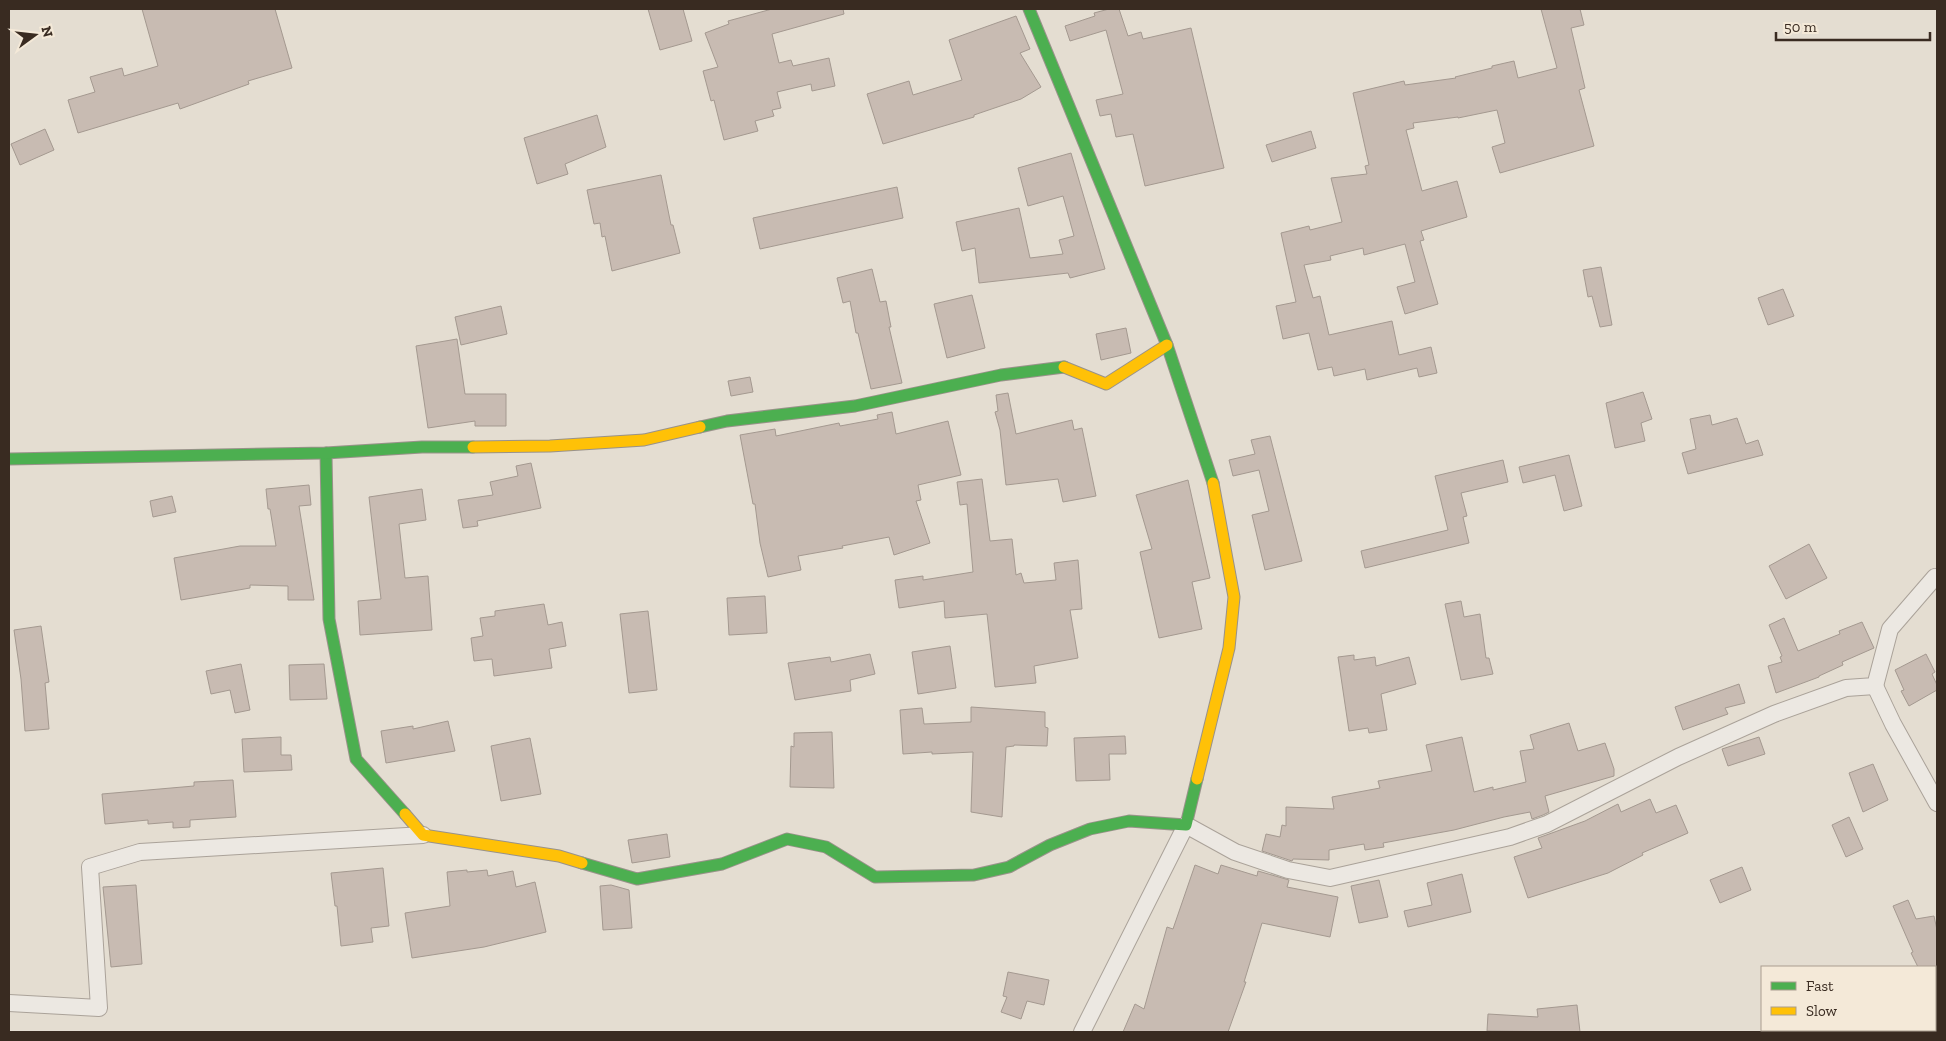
<svg xmlns="http://www.w3.org/2000/svg" width="1946" height="1041" font-family="'Zilla Slab',serif">
  <style>
    .building { fill: #c8bbb2; stroke: #a49990 }
    .lines { fill: none; stroke-linecap: round; stroke-linejoin: round }
    .street-casing { stroke: #aaa299; stroke-width: 18 }
    .fast-casing { stroke: #99928a; stroke-width: 13 }
    .slow-casing { stroke: #99928a; stroke-width: 13 }
    .street { stroke: #ece8e2; stroke-width: 16 }
    .fast { stroke: #4caf50; stroke-width: 11 }
    .slow { stroke: #ffc107; stroke-width: 11 }
  </style>
  <rect width="100%" height="100%" fill="#e4ddd1"/>
  <g class="building">
    <polygon points="142,9 275,9 292,68 248,81 249,84 180,109 178,103 78,133 68,100 95,92 90,77 122,68 124,76 158,66"/>
    <polygon points="648,9 683,9 692,41 660,50"/>
    <polygon points="772,9 843,9 844,14 772,34 779,63 791,60 793,66 829,58 835,86 812,91 811,84 777,92 781,108 772,110 774,116 755,121 758,131 724,140 714,100 711,101 703,71 718,67 705,33 729,24 728,21"/>
    <polygon points="1109,9 1119,9 1128,36 1141,32 1143,39 1191,28 1224,168 1145,186 1133,134 1116,137 1111,114 1100,116 1096,100 1123,94 1106,30 1070,41 1065,26 1095,16 1094,13"/>
    <polygon points="1541,9 1580,9 1584,25 1571,28 1585,88 1579,90 1594,146 1500,173 1492,147 1505,143 1497,110 1458,118 1458,117 1413,123 1414,128 1406,130 1422,191 1457,181 1467,217 1421,231 1424,240 1420,241 1438,304 1405,314 1397,287 1415,282 1405,244 1364,255 1363,248 1330,256 1331,260 1304,265 1313,298 1320,296 1329,335 1392,321 1399,355 1431,347 1437,373 1419,377 1417,368 1367,380 1365,369 1334,376 1332,367 1318,370 1309,333 1283,339 1276,306 1296,302 1281,233 1309,226 1310,230 1342,222 1331,178 1367,174 1365,166 1369,165 1353,93 1404,81 1405,85 1456,78 1455,77 1492,68 1492,66 1514,61 1518,78 1557,68"/>
    <polygon points="1016,16 1030,49 1020,53 1041,87 1021,99 974,115 974,117 883,144 867,94 909,81 913,95 962,80 949,40"/>
    <polygon points="597,115 606,147 565,164 568,174 537,184 524,138"/>
    <polygon points="45,129 54,150 20,165 11,144"/>
    <polygon points="1311,131 1316,148 1272,162 1266,145"/>
    <polygon points="1071,153 1105,269 1070,278 1068,273 979,283 975,248 962,251 956,222 1019,208 1030,258 1063,254 1059,240 1074,236 1063,196 1028,206 1018,168"/>
    <polygon points="661,175 671,225 673,225 680,253 612,271 605,236 602,237 600,223 594,224 587,190"/>
    <polygon points="897,187 903,218 760,249 753,218"/>
    <polygon points="1601,267 1612,325 1600,327 1592,296 1588,297 1583,270"/>
    <polygon points="872,269 880,302 886,301 891,327 889,327 902,383 871,389 858,333 856,333 850,301 843,303 837,278"/>
    <polygon points="1783,289 1794,316 1768,325 1758,298"/>
    <polygon points="972,295 985,348 947,358 934,304"/>
    <polygon points="501,306 507,334 461,345 455,317"/>
    <polygon points="1126,328 1131,353 1101,360 1096,334"/>
    <polygon points="457,339 465,394 506,394 506,426 475,426 475,421 428,428 416,346"/>
    <polygon points="750,377 753,392 731,396 728,381"/>
    <polygon points="1643,392 1652,419 1641,423 1645,441 1615,448 1606,403"/>
    <polygon points="1008,393 1016,434 1072,420 1074,430 1082,428 1096,496 1063,502 1058,479 1006,485 1000,430 995,412 998,411 996,395"/>
    <polygon points="892,412 896,434 948,421 961,475 918,485 921,500 916,501 930,543 894,555 889,537 842,546 843,548 798,556 801,570 768,577 760,543 755,504 753,504 740,435 775,429 776,436 839,423 840,426 878,419 877,415"/>
    <polygon points="1710,415 1712,425 1737,418 1746,444 1758,440 1763,455 1688,474 1682,453 1696,449 1690,419"/>
    <polygon points="1270,436 1302,561 1265,570 1252,515 1269,511 1259,470 1233,476 1229,460 1255,454 1251,440"/>
    <polygon points="1569,455 1582,506 1564,511 1555,475 1523,483 1519,467"/>
    <polygon points="1503,460 1508,482 1461,493 1467,516 1463,517 1469,543 1365,568 1361,551 1448,530 1435,476"/>
    <polygon points="531,463 541,508 477,521 478,526 463,528 458,500 493,495 490,482 518,476 516,466"/>
    <polygon points="982,479 990,541 1012,539 1016,575 1021,573 1024,583 1056,580 1054,563 1078,560 1082,609 1070,610 1078,658 1034,666 1036,683 995,687 987,614 945,618 944,601 899,608 895,580 923,576 923,580 973,572 967,504 960,505 957,482"/>
    <polygon points="1188,480 1210,578 1192,582 1202,629 1159,638 1140,552 1152,549 1136,495"/>
    <polygon points="309,485 311,505 299,506 314,600 288,600 288,586 250,585 250,588 181,600 174,558 240,546 276,546 270,509 268,509 266,489"/>
    <polygon points="422,489 426,520 399,524 405,578 428,576 432,630 360,635 358,601 381,599 369,497"/>
    <polygon points="172,496 176,512 153,517 150,501"/>
    <polygon points="1809,544 1827,578 1786,599 1769,566"/>
    <polygon points="765,596 767,633 729,635 727,598"/>
    <polygon points="1461,601 1464,617 1480,614 1486,658 1489,658 1493,674 1461,680 1445,604"/>
    <polygon points="544,604 548,625 562,622 566,646 549,649 552,668 494,676 492,659 474,661 471,638 483,636 480,618 495,616 495,611"/>
    <polygon points="648,611 657,690 629,693 620,614"/>
    <polygon points="1784,618 1798,651 1840,634 1839,631 1862,622 1874,648 1842,662 1843,665 1819,676 1819,677 1776,693 1768,666 1782,662 1780,657 1782,656 1769,625"/>
    <polygon points="41,626 49,682 45,683 49,729 25,731 21,679 14,630"/>
    <polygon points="950,646 956,688 918,694 912,652"/>
    <polygon points="870,654 875,674 850,680 851,691 795,700 788,663 830,657 831,662"/>
    <polygon points="1926,654 1935,672 1932,674 1937,685 1937,690 1909,706 1901,691 1904,690 1895,670"/>
    <polygon points="1354,655 1354,660 1375,657 1376,666 1409,657 1416,684 1381,694 1387,730 1369,733 1368,728 1349,731 1338,657"/>
    <polygon points="241,664 250,710 235,713 230,690 211,694 206,671"/>
    <polygon points="324,664 327,699 290,700 289,665"/>
    <polygon points="1739,684 1745,703 1725,708 1728,714 1683,730 1675,707"/>
    <polygon points="971,707 1045,712 1045,727 1048,728 1047,746 1014,745 1014,746 1006,747 1002,817 971,812 973,752 932,754 932,752 903,754 900,710 922,708 924,724 971,722"/>
    <polygon points="448,721 455,751 386,763 381,731 413,726 413,729"/>
    <polygon points="1569,723 1578,751 1605,743 1614,769 1614,776 1545,796 1549,812 1543,815 1532,819 1530,812 1504,817 1454,830 1383,843 1384,847 1365,850 1364,844 1329,850 1329,860 1293,859 1292,861 1262,851 1266,834 1280,837 1282,825 1286,826 1286,807 1334,809 1332,797 1380,788 1378,781 1432,771 1426,745 1462,737 1474,792 1493,787 1493,790 1526,782 1520,751 1534,749 1530,735"/>
    <polygon points="832,732 834,788 790,787 791,746 794,747 794,733"/>
    <polygon points="1125,736 1126,754 1109,754 1110,780 1076,781 1074,738"/>
    <polygon points="281,737 281,755 291,755 292,770 244,772 242,739"/>
    <polygon points="1759,737 1765,754 1728,766 1722,749"/>
    <polygon points="530,738 541,794 501,801 491,746"/>
    <polygon points="1873,764 1888,800 1863,812 1849,773"/>
    <polygon points="233,780 236,817 190,820 190,827 173,828 173,822 148,824 148,820 105,824 102,794 194,786 194,782"/>
    <polygon points="1650,799 1656,813 1676,805 1688,833 1642,853 1643,855 1608,873 1528,898 1514,857 1542,848 1538,838 1585,821 1618,804 1621,812"/>
    <polygon points="1849,817 1863,849 1846,857 1832,825"/>
    <polygon points="667,834 670,857 632,863 628,840"/>
    <polygon points="1195,865 1218,874 1221,865 1257,876 1258,871 1289,880 1287,887 1338,897 1330,937 1262,923 1244,982 1246,982 1228,1032 1123,1032 1135,1004 1144,1009 1167,927 1173,929"/>
    <polygon points="1742,867 1751,890 1720,903 1710,880"/>
    <polygon points="383,868 389,926 371,928 373,942 341,946 337,906 335,906 331,873"/>
    <polygon points="467,870 467,872 487,870 488,876 513,871 516,887 535,882 546,932 484,947 412,958 405,913 450,906 447,872"/>
    <polygon points="1462,874 1471,912 1408,927 1404,911 1432,905 1427,883"/>
    <polygon points="1379,880 1388,917 1359,923 1351,886"/>
    <polygon points="136,885 142,964 111,967 103,887"/>
    <polygon points="611,885 629,890 632,928 603,930 600,886"/>
    <polygon points="1908,900 1916,919 1934,916 1937,930 1937,967 1918,967 1911,953 1913,952 1893,906"/>
    <polygon points="1008,972 1049,980 1044,1005 1027,1001 1021,1019 1001,1012 1007,997 1003,996"/>
    <polygon points="1577,1005 1580,1032 1487,1031 1488,1014 1538,1017 1537,1009"/>
  </g>
  <g class="lines">
    <defs>
      <g id="street">
        <polyline points="1875,686 1893,724 1937,803"/>
        <polyline points="9,1003 99,1008 90,867 140,852 423,835"/>
        <polyline points="1082,1032 1186,825 1235,852 1288,870 1330,878 1510,837 1547,824 1678,757 1774,714 1846,688 1875,686 1890,629 1935,577 1937,578"/>
      </g>
      <g id="fast">
        <polyline points="1029,9 1167,345 1213,483"/>
        <polyline points="700,427 727,421 855,406 1001,375 1064,367"/>
        <polyline points="326,453 329,619 356,759 405,814"/>
        <polyline points="9,459 326,453 422,447 473,447"/>
        <polyline points="582,863 637,879 722,864 787,839 826,847 875,877 974,875 1009,867 1050,845 1090,829 1129,821 1186,825 1197,779"/>
      </g>
      <g id="slow">
        <polyline points="1064,367 1106,384 1167,345"/>
        <polyline points="473,447 550,446 644,440 700,427"/>
        <polyline points="1197,779 1229,648 1234,597 1213,483"/>
        <polyline points="405,814 423,835 559,856 582,863"/>
      </g>
    </defs>
    <use href="#street" class="street-casing"/>
    <use href="#fast" class="fast-casing"/>
    <use href="#slow" class="slow-casing"/>
    <use href="#street" class="street"/>
    <use href="#fast" class="fast"/>
    <use href="#slow" class="slow"/>
  </g>
  <rect width="1946" height="1041" fill="none" stroke="#392b21" stroke-width="20"/>
  <rect x="1761" y="966" width="175" height="65" fill="#f4e9d8" stroke="#a99d8f"/>
  <rect x="1771" y="982" width="25" height="8" fill="#4caf50" stroke="#a99d8f"/>
  <text x="1806" y="991" font-size="15" fill="#392b21">Fast</text>
  <rect x="1771" y="1007" width="25" height="8" fill="#ffc107" stroke="#a99d8f"/>
  <text x="1806" y="1016" font-size="15" fill="#392b21">Slow</text>
  <g transform="translate(35 35) rotate(75)" stroke="#f4e9d8" stroke-width="4" paint-order="stroke">
  <path d="M0-4L9 19L0 12L-9 19Z" fill="#392b21"/>
  <text y="-8" font-size="14" font-weight="bold" text-anchor="middle" fill="#392b21">N</text>
  </g>
  <path d="M1776 32v8h154v-8" fill="none" stroke="#392b21" stroke-width="2.5"/>
  <text x="1784" y="32" font-size="15" fill="#392b21" stroke="#f4e9d8" stroke-width="4" paint-order="stroke">50 m</text>
</svg>
